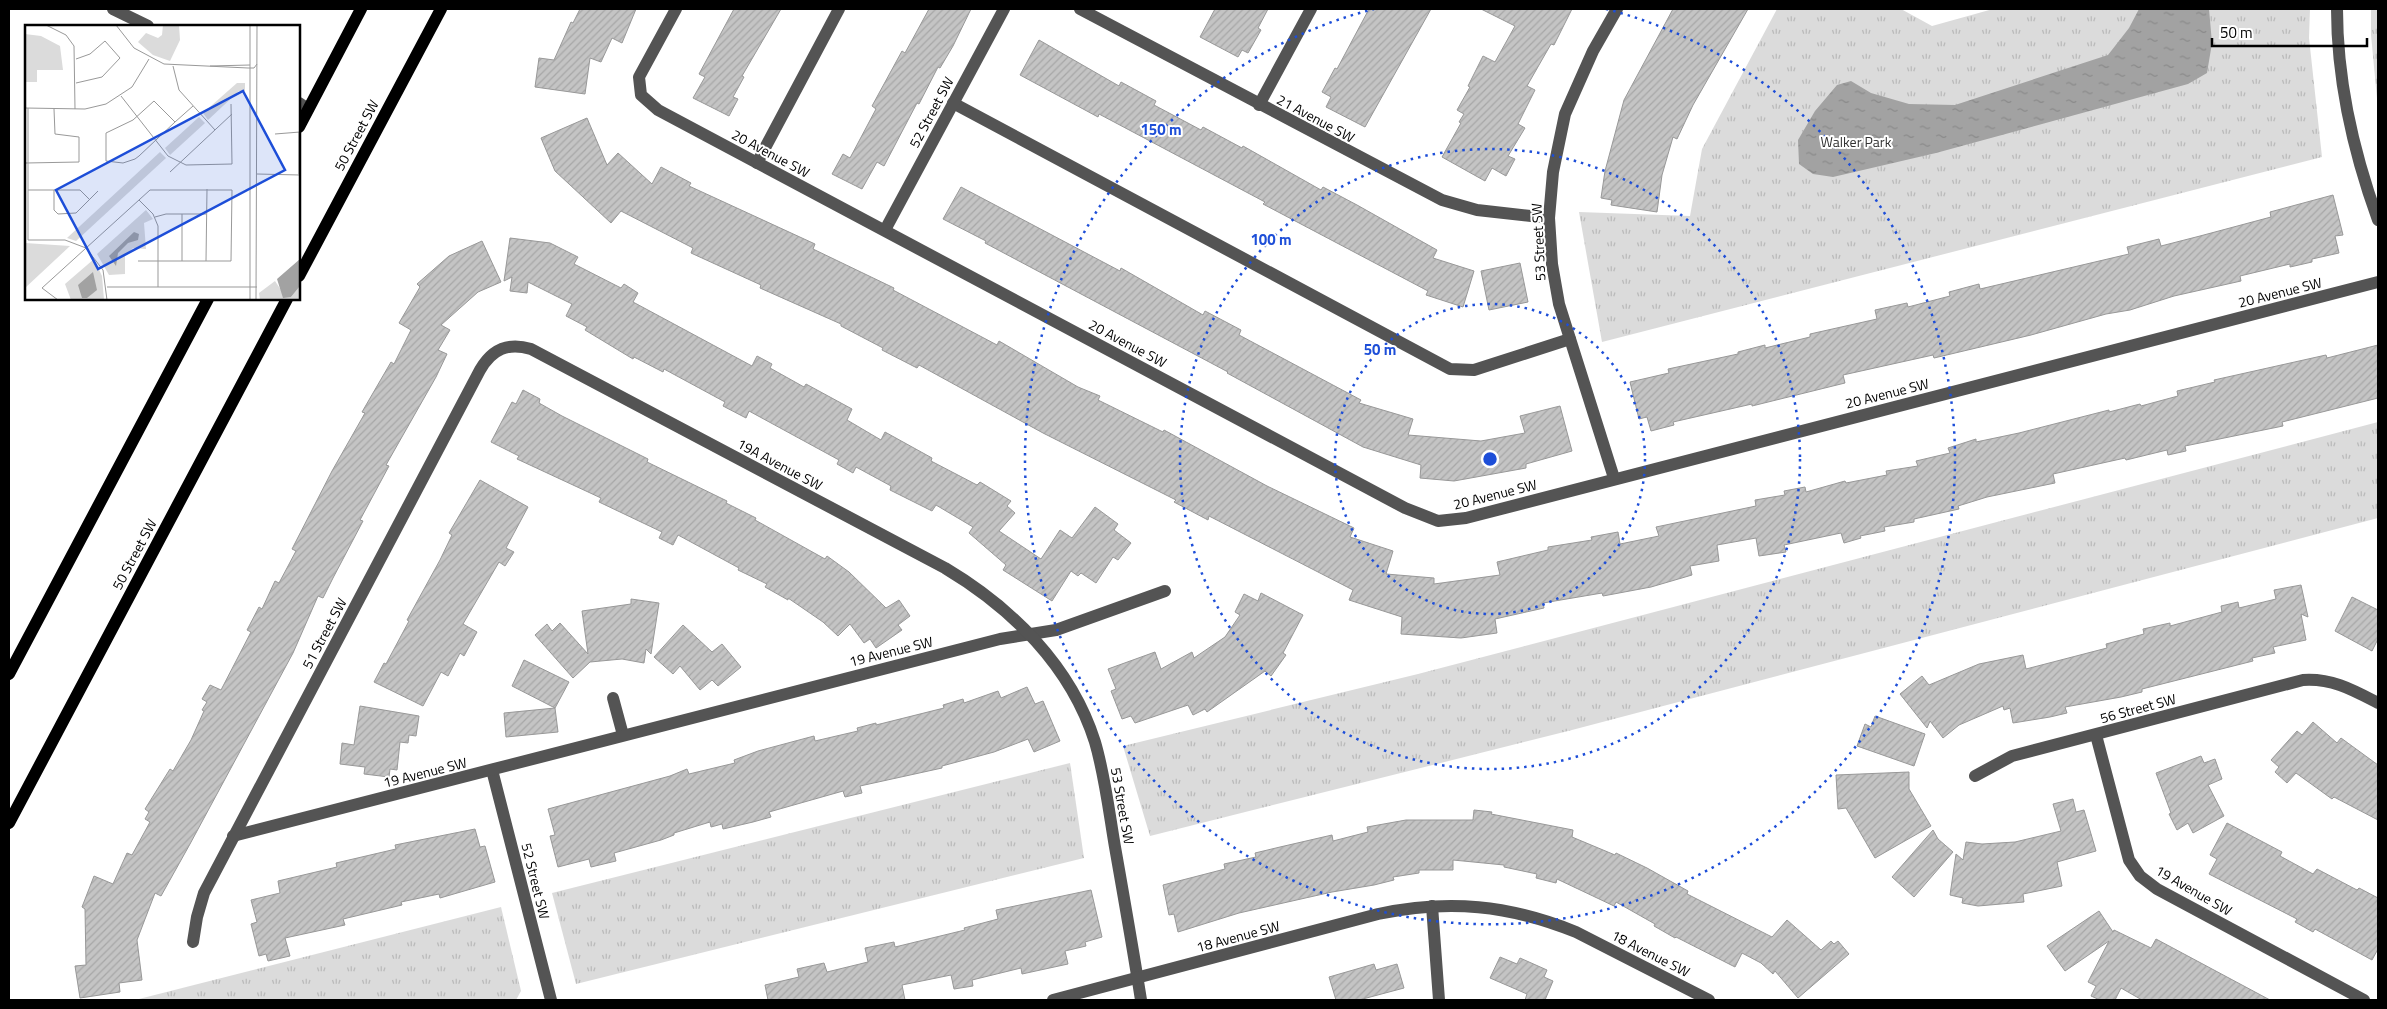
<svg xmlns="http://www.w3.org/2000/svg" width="2387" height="1009" font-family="'Titillium Web',sans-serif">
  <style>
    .park { fill: url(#park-tufts) }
    .water { fill: url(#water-ripples) }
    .building { fill: url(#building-hatch); stroke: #989898 }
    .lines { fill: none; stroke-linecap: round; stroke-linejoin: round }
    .minor { stroke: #545454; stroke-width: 12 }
    .major { stroke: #000; stroke-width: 12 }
    .ring { fill: none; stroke: #1d4ed8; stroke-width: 2.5; stroke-dasharray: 2.5 5 }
    .labels { text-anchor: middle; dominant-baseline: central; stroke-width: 4; stroke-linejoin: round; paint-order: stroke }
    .street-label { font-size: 14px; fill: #000; stroke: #fff }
    .park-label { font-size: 14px; fill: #323232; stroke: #fff }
    .inset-road { fill: none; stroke: #999; stroke-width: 1 }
    .view { fill: #1d4ed8; fill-opacity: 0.15; stroke: #1d4ed8; stroke-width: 2.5 }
    .inset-edge { fill: none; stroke: #000; stroke-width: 2.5 }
    .centre { fill: #1d4ed8; stroke: #fff; stroke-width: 2.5 }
    .ring-label { font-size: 15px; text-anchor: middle; font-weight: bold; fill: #1d4ed8; stroke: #fff; stroke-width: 4; stroke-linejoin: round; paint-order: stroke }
  </style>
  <defs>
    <pattern id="park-tufts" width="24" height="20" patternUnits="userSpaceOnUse" patternTransform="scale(1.25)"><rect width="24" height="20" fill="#dbdbdb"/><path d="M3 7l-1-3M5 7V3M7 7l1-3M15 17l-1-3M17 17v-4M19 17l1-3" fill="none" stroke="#bababa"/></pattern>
    <pattern id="water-ripples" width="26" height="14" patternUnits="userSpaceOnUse" patternTransform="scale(1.25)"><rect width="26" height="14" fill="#a2a2a2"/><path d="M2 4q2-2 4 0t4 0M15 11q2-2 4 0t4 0" fill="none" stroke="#8a8a8a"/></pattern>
    <pattern id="building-hatch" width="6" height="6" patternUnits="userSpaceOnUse" patternTransform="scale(1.25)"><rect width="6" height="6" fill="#c4c4c4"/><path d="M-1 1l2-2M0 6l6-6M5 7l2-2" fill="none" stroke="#a7a7a7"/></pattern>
  </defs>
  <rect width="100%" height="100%" fill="#fff"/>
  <g class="park">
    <polygon points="1777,9 1901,9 1932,26 1993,9 2310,9 2309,38 2322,157 1602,342 1579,212 1690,216 1702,149"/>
    <polygon points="2371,9 2378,9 2378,109 2371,35"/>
    <polygon points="2378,422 2378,518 1572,730 1150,836 1123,746 1418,674"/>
    <polygon points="1070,763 1084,858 576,984 552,893"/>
    <polygon points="501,907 521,991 516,1000 135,1000"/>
  </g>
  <polygon class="water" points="2139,9 2209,9 2212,43 2207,73 2188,84 1936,153 1833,177 1813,174 1799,164 1798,140 1815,111 1837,85 1851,81 1871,93 1909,104 1955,105 2108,55 2129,28"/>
  <g class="building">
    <polygon points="580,9 636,9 622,43 612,38 601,62 590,58 585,94 535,87 539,58 554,60 571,22 573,23"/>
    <polygon points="734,9 781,9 742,76 744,77 733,97 738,99 729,116 693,98 705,77 699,74"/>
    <polygon points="929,9 971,9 953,46 940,68 938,67 919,104 917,103 884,166 877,162 862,189 832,174 843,154 850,158 876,109 872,106 902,51 905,53"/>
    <polygon points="1215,9 1268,9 1258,28 1261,30 1248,53 1242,50 1238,57 1200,37"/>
    <polygon points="1369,9 1431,9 1365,127 1326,107 1331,97 1322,92 1335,68 1337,69"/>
    <polygon points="1481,9 1572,9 1554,45 1551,44 1527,86 1535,90 1518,124 1525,128 1508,156 1515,159 1506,176 1492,168 1485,181 1442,157 1461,123 1459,122 1464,114 1457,110 1470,87 1468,86 1483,56 1495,62 1515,26"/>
    <polygon points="1673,9 1748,9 1693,105 1677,139 1673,137 1662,175 1657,212 1611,205 1612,200 1601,198 1605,171 1624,100"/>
    <polygon points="1039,40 1119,86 1121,82 1156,101 1154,105 1201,130 1203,127 1242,148 1243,146 1321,190 1323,187 1357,205 1437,250 1433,258 1474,271 1463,307 1426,295 1428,291 1263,204 1265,202 1099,114 1098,117 1020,75"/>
    <polygon points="587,118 607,165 618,153 652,184 661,167 691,183 689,186 815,244 813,249 894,288 893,290 997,345 999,341 1078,387 1100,396 1098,400 1163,432 1164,430 1267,486 1354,528 1350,537 1393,551 1386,574 1434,578 1434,584 1500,575 1497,562 1548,550 1548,547 1592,540 1591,537 1618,532 1620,544 1659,536 1656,527 1756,506 1755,500 1785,495 1784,491 1805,487 1806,492 1845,481 1846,483 1887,475 1886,471 1918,466 1916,461 1950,453 1948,448 1976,439 1976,442 2019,433 2109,410 2109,412 2140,404 2141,406 2178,396 2177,391 2215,382 2214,380 2326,355 2327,358 2378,345 2378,398 2282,422 2283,426 2185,446 2186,451 2168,455 2167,450 2126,460 2125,458 2053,474 2055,483 1987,497 1958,506 1959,509 1914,519 1914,522 1884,527 1885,531 1860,536 1861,538 1844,543 1841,533 1784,545 1786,552 1759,556 1756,538 1717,545 1719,561 1690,566 1692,575 1651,587 1603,596 1602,593 1543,603 1544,608 1495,619 1497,633 1461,638 1401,634 1402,617 1349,600 1353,590 1209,516 1208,520 1174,502 1176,500 1043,433 919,365 917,368 882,350 883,348 841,326 841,324 760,288 761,285 691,253 693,248 621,211 611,223 555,171 541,138"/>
    <polygon points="961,187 1120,271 1121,268 1203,315 1205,311 1241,330 1239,335 1361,400 1359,403 1413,419 1408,435 1481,441 1525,433 1520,416 1560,406 1572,451 1526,464 1526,468 1454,481 1420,478 1421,465 1363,447 1227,373 1228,372 985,243 986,241 943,219"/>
    <polygon points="2333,195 2343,235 2335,236 2339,253 2312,259 2312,262 2290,267 2290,264 2240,276 2241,281 2174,296 2130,310 2106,314 2031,335 1934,358 1933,355 1843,375 1845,383 1752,406 1752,404 1673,422 1674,425 1651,431 1647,417 1639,419 1630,382 1669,373 1668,369 1738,354 1738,352 1765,345 1765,348 1810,337 1810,334 1877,319 1875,310 1907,303 1908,307 1950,296 1949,292 1979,284 1980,289 2129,254 2127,247 2159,239 2161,246 2200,236 2271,217 2270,212"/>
    <polygon points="510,238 550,243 578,257 574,264 621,288 624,284 638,293 633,302 752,366 757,356 772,364 770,368 804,387 806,384 852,409 847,420 881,440 885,432 932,458 931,461 977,485 980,482 1011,501 1007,506 1015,513 999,531 1041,559 1060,530 1072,538 1095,507 1118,524 1114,530 1131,543 1118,560 1113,557 1096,583 1081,573 1078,576 1071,571 1052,601 1003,570 1006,565 969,533 973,527 936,505 932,511 890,490 891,486 856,467 853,473 837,464 839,460 749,411 746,418 723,406 725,402 664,369 663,372 634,357 633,359 585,330 587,327 566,316 572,304 528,282 527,293 510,291 512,277 504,281"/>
    <polygon points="482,241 501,282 478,292 441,325 450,330 438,350 447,354 436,377 386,465 389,466 360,520 363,521 333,578 323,598 318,596 293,653 190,844 161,896 155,893 137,940 142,980 119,983 120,992 80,998 75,966 86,965 85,909 82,907 94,876 113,884 127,853 132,855 150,822 145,819 149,812 145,809 170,769 173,771 191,740 204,711 202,710 207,702 202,699 210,685 221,690 251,632 247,630 259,607 262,609 275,581 279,583 296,551 292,549 332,471 365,413 362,412 391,362 394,364 411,330 399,323 420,287 417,284 449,256"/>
    <polygon points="1520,263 1528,302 1489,310 1481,271"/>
    <polygon points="523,390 540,399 539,403 562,416 648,459 647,462 727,501 726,503 756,518 755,520 825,559 827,556 849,572 886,608 899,600 910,616 898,625 902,630 876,648 870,639 864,643 850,624 838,636 823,622 788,598 788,600 765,587 767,584 738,570 739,568 678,535 673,545 659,538 662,532 599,502 601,498 517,459 519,456 491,442 512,402 516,404"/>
    <polygon points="480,480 528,507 506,548 514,552 505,566 499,562 463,624 477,632 464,656 460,653 448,676 441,672 423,706 374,682 384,663 386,664 409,621 407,620 440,560 452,535 449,533"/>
    <polygon points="2301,585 2308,617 2301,614 2306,640 2273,647 2275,653 2252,658 2253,661 2142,689 2142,692 2121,697 2065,707 2067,713 2050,717 2013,723 2010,708 2004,710 2003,706 1959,725 1943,738 1930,721 1927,728 1900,694 1922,676 1929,685 1979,664 2023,655 2026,669 2107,648 2106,644 2144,634 2143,629 2170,623 2170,626 2222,612 2221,606 2238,602 2239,608 2276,599 2274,590"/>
    <polygon points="1261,593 1303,615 1283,653 1286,655 1271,676 1265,671 1207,712 1205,709 1193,715 1188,705 1135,723 1131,716 1122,719 1111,691 1116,689 1108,669 1155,652 1161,669 1192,652 1194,658 1225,637 1240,615 1235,612 1244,594 1258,601"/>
    <polygon points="2352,597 2378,610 2378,639 2372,651 2335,631"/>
    <polygon points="631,599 659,603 651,654 646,649 644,663 622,659 590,662 573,678 535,635 547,624 552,631 560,623 588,654 582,611 631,604"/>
    <polygon points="683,625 712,652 722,644 741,667 718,686 712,680 700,690 680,666 673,674 654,657"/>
    <polygon points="524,660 569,682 555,708 558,732 506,737 504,713 555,708 512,686"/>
    <polygon points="1027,687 1035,704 1043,701 1060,741 1034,752 1028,739 994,752 942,766 942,768 860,786 862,793 845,797 843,791 769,812 771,817 753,822 723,829 722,824 711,827 710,822 674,833 674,835 661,840 614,853 616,861 591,867 589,859 558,867 550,836 555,835 548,809 670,776 687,769 689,774 735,763 734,760 758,751 814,736 815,741 858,731 857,728 876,723 876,725 944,708 943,705 963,699 964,703 998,691 1001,698"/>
    <polygon points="360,706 419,716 416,736 409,735 408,743 400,742 397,770 390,769 389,777 364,774 365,767 340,764 342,743 354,745"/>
    <polygon points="1875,716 1925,734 1914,766 1857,746 1865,724 1871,727"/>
    <polygon points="2313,722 2337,743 2341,738 2378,765 2378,820 2334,797 2332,799 2296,773 2287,783 2275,772 2279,767 2271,760 2297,731 2302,735"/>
    <polygon points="2201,756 2204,763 2215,759 2222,779 2208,785 2224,816 2193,833 2188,823 2177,830 2169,814 2171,813 2156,773"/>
    <polygon points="1909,772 1909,789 1931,826 1875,858 1846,808 1838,809 1836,775"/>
    <polygon points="2073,799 2076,812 2084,810 2096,851 2057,862 2062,886 2023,894 2024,902 1978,906 1962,903 1963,898 1950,895 1956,854 1963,860 1966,842 1982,844 2015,842 2061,831 2053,804"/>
    <polygon points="1474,810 1492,812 1491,814 1573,830 1572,837 1615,855 1616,853 1647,868 1688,891 1687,894 1772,937 1787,920 1821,950 1831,941 1834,944 1838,941 1849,954 1798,998 1775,971 1773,974 1761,963 1742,953 1735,967 1676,937 1675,938 1654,926 1655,924 1616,902 1614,906 1557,879 1556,883 1536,878 1537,874 1504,867 1504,865 1453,860 1453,870 1419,870 1419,873 1393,877 1394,880 1374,885 1332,892 1239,913 1178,932 1174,914 1169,915 1163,885 1225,869 1224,864 1256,857 1255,853 1280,847 1332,835 1333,841 1368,832 1367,827 1406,820 1473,820"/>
    <polygon points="2227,823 2282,852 2280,856 2313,874 2317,869 2357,890 2359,888 2378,898 2378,949 2372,960 2315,929 2313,932 2295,922 2297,919 2209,874 2217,859 2210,855"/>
    <polygon points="475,829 480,847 485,846 495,882 440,898 439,894 401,902 402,905 343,919 345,925 285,938 290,956 268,961 266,954 259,956 251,924 257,922 251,900 280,893 278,881 337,867 336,863 396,849 395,845"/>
    <polygon points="1933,830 1938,839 1953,852 1914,897 1892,877"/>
    <polygon points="1091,890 1102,937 1085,942 1086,946 1065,951 1068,964 1022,974 1021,968 972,980 973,986 954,989 951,975 902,985 905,1000 768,1000 765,985 799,977 797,969 824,963 827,972 868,962 865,948 894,942 895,947 965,930 964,928 998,919 996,910"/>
    <polygon points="2099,911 2113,932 2114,930 2151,948 2156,939 2270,1000 2142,1000 2121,988 2115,1000 2100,1000 2091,996 2096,986 2088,982 2109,941 2065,971 2047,946"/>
    <polygon points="1500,957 1517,964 1520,958 1547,970 1544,977 1553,981 1545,1000 1525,1000 1527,994 1490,978"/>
    <polygon points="1374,964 1376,970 1397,964 1404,988 1359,1000 1336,1000 1329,977"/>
  </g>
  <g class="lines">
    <g class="minor">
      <polyline points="113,9 148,26"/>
      <polyline points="676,9 639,77 641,95 658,110 1405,508 1438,521 1466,518 2378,282"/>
      <polyline points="1080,9 1442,200 1477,210 1549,218"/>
      <path d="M2337,9C2337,82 2353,151 2378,220"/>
      <polyline points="299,103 308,109"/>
      <polyline points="953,103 1450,369 1474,370 1570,339"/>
      <polyline points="1259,105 1311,9"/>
      <polyline points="757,163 839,9"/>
      <polyline points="885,230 1004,9"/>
      <polyline points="1614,478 1559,304 1552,264 1549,218 1553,172 1565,114 1593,51 1617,9"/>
      <polyline points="613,698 623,735"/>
      <polyline points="2096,735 2129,860 2140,876 2157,889 2364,1000"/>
      <polyline points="492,770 551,1000"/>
      <path d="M1975,776L2012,756L2303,680C2332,678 2353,690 2378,703"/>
      <polyline points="233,836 1000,639 1056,630 1165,591"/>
      <polyline points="1432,906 1439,1000"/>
      <path d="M193,942L197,917L204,893L480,370C492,349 508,342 531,349L945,568C1012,608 1071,666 1095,742C1105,776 1109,812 1115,847C1124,898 1133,949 1141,1000"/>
      <path d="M1053,1000L1378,914C1449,899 1509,905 1576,932L1709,1000"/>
    </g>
    <g class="major">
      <polyline points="299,127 361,9"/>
      <polyline points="299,276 441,9"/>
      <polyline points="9,674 208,299"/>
      <polyline points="9,823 287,299"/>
    </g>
  </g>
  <g class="ring">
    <circle cx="1490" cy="459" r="155"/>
    <circle cx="1490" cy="459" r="310"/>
    <path d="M1606 9A465 465 0 1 1 1374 9"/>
  </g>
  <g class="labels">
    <g class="street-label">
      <text transform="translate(931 112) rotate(-62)">52 Street SW</text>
      <text transform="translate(1316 118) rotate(28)">21 Avenue SW</text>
      <text transform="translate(356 135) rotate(-62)">50 Street SW</text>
      <text transform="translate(771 153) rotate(28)">20 Avenue SW</text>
      <text transform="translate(1538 242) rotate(-93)">53 Street SW</text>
      <text transform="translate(2280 292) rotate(-14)">20 Avenue SW</text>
      <text transform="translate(1128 343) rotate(28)">20 Avenue SW</text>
      <text transform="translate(1887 393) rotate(-14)">20 Avenue SW</text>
      <text transform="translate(780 464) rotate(28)">19A Avenue SW</text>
      <text transform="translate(1495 494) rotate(-14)">20 Avenue SW</text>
      <text transform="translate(134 554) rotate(-62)">50 Street SW</text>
      <text transform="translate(324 633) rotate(-62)">51 Street SW</text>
      <text transform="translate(891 651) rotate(-14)">19 Avenue SW</text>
      <text transform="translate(2138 708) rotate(-15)">56 Street SW</text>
      <text transform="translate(425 772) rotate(-14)">19 Avenue SW</text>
      <text transform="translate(1123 806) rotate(80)">53 Street SW</text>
      <text transform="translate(536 881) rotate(76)">52 Street SW</text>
      <text transform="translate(2194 890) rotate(30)">19 Avenue SW</text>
      <text transform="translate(1238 936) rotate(-15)">18 Avenue SW</text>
      <text transform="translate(1651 953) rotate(27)">18 Avenue SW</text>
    </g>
    <g class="park-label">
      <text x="1856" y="141">Walker Park</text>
    </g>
  </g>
  <g transform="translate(25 25)">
    <rect width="275" height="275" fill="#fff"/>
    <path d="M138,0H154L155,15L145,36L128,30L113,17L121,8L133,13L137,10Z" fill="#dbdbdb"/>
    <path d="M250,256L258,268L266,272L275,261V275H235L234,268Z" fill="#dbdbdb"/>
    <path d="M0,9L16,11L35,21L38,45H12V57H0ZM212,58H220V66H214L183,95L178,88ZM174,92L180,98L145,130L140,123ZM135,127L141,133L51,216L42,213ZM121,185L128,194L119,198L121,224L108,223L100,231V249L84,250L72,229ZM0,218L45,221L0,263L1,248ZM69,234L77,251L79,275H46L40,259Z" fill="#dbdbdb"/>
    <path d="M109,207L114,209L113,215L103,218L93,228L91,241L84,231ZM275,234V261L266,272L258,273L252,254ZM68,247L72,265L62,273H57L53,260Z" fill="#a2a2a2"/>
    <path class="inset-road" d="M21,0L41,10L49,21L50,84M91,0L109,23L139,39L223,43H229L232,39M225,0V275M148,41L154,65L190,105M185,41L225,40M51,58L77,52L95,33L80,16L65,29L51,34M96,71L143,131L161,140L207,139L206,79M0,83L60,84L81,79L107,62L124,34M150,97L129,76L108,95L81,108V136L98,138L110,134L114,131L150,97L168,81M250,109L275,107M1,138L54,137V112L30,109L29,84M145,147L207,89M232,149L275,150M274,149V107M3,165H55L65,175M29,165V185L33,189L51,188L73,166M114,175L128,189L133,201V262M130,192L141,189H181M0,215V83M3,215V83M3,215H40L61,223L78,245L82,275M157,236V189M181,236L182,164M82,262H232M33,275L17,263L125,165H207L206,236H113M231,275L232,0"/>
    <path class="view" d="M218,66L260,145L73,244L31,165Z"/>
    <rect width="275" height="275" class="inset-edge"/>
  </g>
  <circle cx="1490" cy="459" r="8" class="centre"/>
  <g class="ring-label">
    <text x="1161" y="135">150 m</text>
    <text x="1271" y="245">100 m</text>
    <text x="1380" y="355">50 m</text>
  </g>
  <rect width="2387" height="1009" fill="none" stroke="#000000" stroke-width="20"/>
  <path d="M2212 38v8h155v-8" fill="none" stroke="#000000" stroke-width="2.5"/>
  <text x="2220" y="38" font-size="15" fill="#000000" stroke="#ffffff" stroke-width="4" paint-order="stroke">50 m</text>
</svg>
